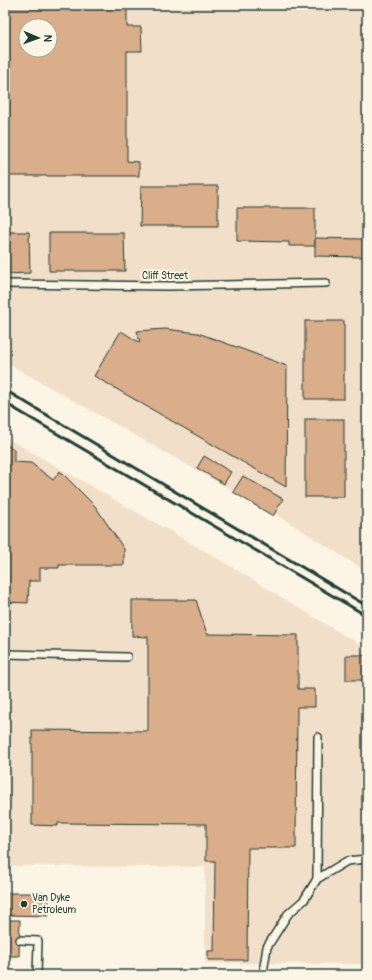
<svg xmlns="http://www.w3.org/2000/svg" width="372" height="980" font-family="Pangolin,sans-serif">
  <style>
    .built { fill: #f2dfca; fill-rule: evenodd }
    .building { fill: #daad8b; stroke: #1f3d34; fill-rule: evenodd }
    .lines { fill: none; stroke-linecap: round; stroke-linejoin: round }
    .service-casing { stroke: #1f3d34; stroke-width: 10 }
    .service { stroke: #fcf5e5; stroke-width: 7 }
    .rail { stroke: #1f3d34; stroke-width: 3 }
    .poi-dot { fill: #1f3d34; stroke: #fcf5e5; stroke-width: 1.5 }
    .labels { text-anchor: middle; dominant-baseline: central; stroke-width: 4; stroke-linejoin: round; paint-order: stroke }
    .street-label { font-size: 10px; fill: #1f3d34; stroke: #fcf5e5 }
    .poi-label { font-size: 10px; fill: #1f3d34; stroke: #fcf5e5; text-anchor: start }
  </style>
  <rect width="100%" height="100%" fill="#fcf5e5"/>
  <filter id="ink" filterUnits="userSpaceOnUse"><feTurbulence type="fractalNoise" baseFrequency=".025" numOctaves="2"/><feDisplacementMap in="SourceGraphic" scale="8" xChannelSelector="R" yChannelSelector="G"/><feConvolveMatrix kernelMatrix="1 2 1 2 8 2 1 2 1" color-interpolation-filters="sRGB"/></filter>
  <g filter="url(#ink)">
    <g class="built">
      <path d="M5,5H367V572L290,523L5,362ZM26,26H50V50H26Z"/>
      <polygon points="5,437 210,554 367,649 367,964 205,963 205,867 5,866"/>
    </g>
    <g class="building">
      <path d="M5,5H127V27H141L142,51H127V161L139,162V176H5ZM26,26H50V50H26Z"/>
      <polygon points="141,186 218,186 218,226 140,226"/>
      <polygon points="237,208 315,208 315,246 289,246 289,242 237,241"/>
      <polygon points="5,232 29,232 30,273 5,274"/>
      <polygon points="49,233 124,233 125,271 49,271"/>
      <polygon points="315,238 363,239 363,257 315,256"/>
      <rect x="305" y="321" width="39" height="78"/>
      <polygon points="165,329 198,333 250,352 287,366 286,487 94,376 121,331 140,343 137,331"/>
      <rect x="305" y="419" width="39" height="78"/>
      <polygon points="5,444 14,449 14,462 31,463 53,480 60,471 95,506 124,549 124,565 59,565 59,568 40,568 40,581 29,581 28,603 5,602"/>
      <polygon points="204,456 231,472 224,484 197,468"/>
      <polygon points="243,476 283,499 273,516 233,492"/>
      <polygon points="132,600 196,600 207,634 298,635 298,689 315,689 315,707 297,707 296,848 248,848 247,960 208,960 208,951 214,951 215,861 206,861 206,824 58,823 58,826 32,825 32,730 148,731 148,637 132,636"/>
      <polygon points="346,655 363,655 367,658 367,680 346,680"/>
      <polygon points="5,893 49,893 48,916 5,915"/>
      <polygon points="5,920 20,920 19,956 5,956"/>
    </g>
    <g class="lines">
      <defs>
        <g id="service">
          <polyline points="5,284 169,286 326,283"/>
          <polyline points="5,654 127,657"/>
          <polyline points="317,879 347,861 367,859"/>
          <polyline points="20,940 38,941 37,975"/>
          <polyline points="264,975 264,966 267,947 288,914 304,900 317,879 318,737"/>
        </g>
      </defs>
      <use href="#service" class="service-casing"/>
      <use href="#service" class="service"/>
      <g class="rail">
        <polyline points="5,390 367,606"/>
        <polyline points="5,403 367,616"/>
      </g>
    </g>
  </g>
  <circle class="poi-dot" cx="24" cy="904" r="4"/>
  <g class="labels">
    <g class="street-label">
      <text x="165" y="276">Cliff Street</text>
    </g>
    <g class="poi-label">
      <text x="32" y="898">Van Dyke<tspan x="32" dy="12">Petroleum</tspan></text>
    </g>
  </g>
  <rect width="372" height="980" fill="none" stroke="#fcf5e5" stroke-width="20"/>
  <rect x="10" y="10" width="352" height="960" fill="none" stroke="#1f3d34" stroke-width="1.5" filter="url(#ink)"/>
  <g transform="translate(38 38) rotate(92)"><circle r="19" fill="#fcf5e5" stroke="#a4ab9e"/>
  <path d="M0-3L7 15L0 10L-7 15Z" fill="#1f3d34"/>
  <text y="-6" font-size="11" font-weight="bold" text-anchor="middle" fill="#1f3d34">N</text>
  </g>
</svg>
